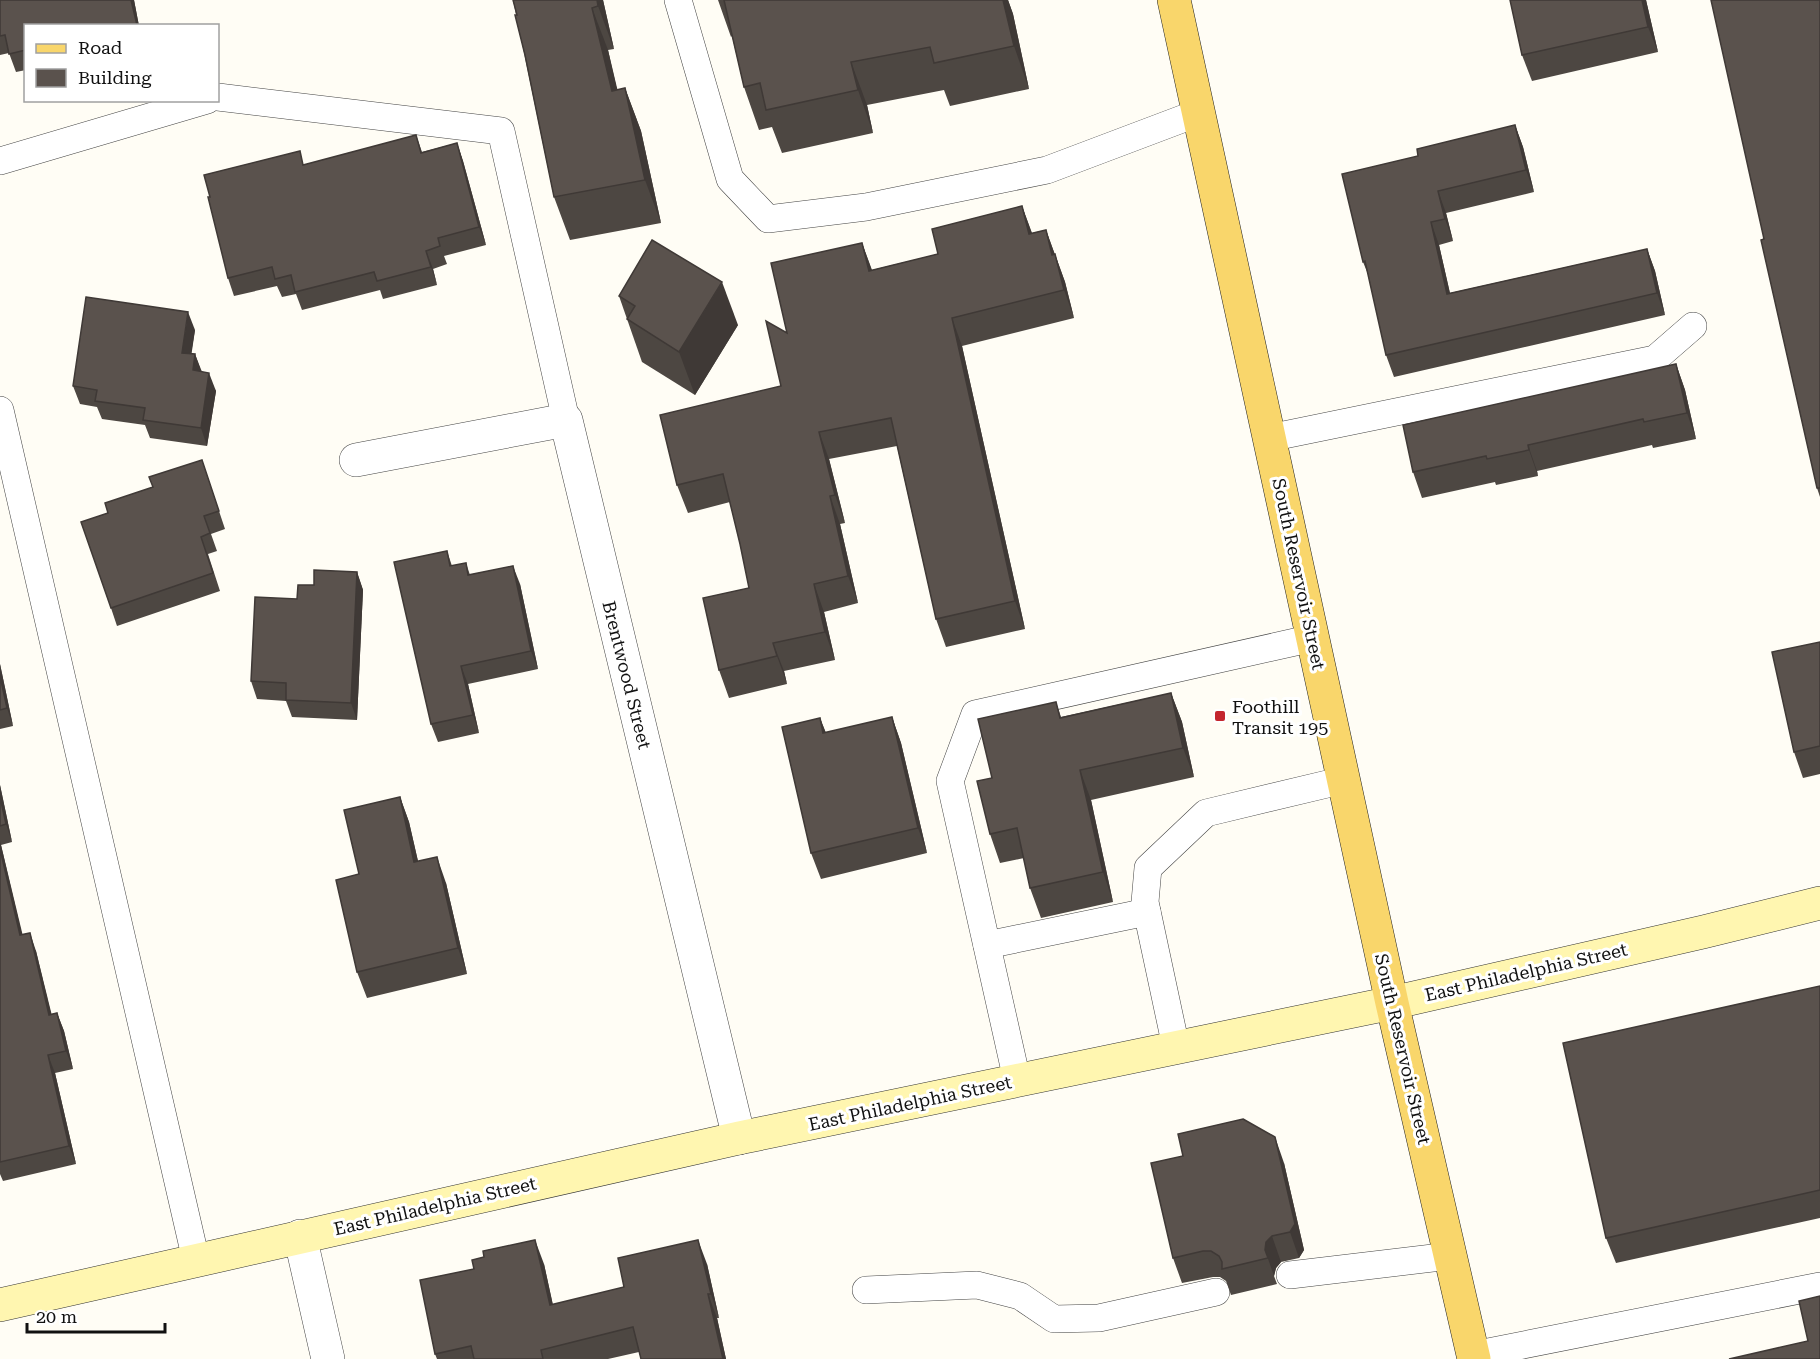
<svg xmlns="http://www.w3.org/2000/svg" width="1820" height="1359" font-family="'Roboto Serif',serif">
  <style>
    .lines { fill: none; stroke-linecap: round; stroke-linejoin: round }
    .lane-casing { stroke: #444; stroke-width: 28 }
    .street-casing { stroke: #444; stroke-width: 34 }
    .secondary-casing { stroke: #333; stroke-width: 34 }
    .primary-casing { stroke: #222; stroke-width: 34 }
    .lane { stroke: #fff; stroke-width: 27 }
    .street { stroke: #fff; stroke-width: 33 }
    .secondary { stroke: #fff6b0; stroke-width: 33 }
    .primary { stroke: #f9d66b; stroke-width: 33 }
    .wall { fill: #4d4742 }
    .shaded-wall { fill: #3f3936 }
    .building { fill: #5a524d; stroke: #3f3936; stroke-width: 1.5 }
    .poi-dot { fill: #c4262e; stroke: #fff; stroke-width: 2 }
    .labels { text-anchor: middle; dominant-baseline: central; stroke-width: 6; stroke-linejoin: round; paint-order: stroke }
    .street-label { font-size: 18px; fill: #111; stroke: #fff }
    .poi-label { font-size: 18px; fill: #111; stroke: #fff; text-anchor: start }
  </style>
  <rect width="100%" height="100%" fill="#fffdf5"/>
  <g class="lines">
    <defs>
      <g id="lane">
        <polyline points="678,0 730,179 768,219 866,207 1047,170 1198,113"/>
        <polyline points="218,97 501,131 566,420"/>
        <polyline points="0,161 207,100"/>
        <polyline points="0,410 196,1260"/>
        <polyline points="1269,438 1655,359 1693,326"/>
        <polyline points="987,945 1147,912"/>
        <polyline points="1176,1047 1145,902 1148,868 1206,813 1344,780"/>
        <polyline points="1017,1080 950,781 975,714 1313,638"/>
        <polyline points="1290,1275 1450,1256"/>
        <polyline points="866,1290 977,1285 1020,1296 1054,1319 1099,1318 1216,1292"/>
        <polyline points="1473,1355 1820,1286"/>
      </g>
      <g id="street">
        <polyline points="356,460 566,420 739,1138"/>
        <polyline points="300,1236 328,1359"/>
      </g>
      <polyline id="secondary" points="0,1305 739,1138 1392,1003 1703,932 1820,903"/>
      <polyline id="primary" points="1174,0 1392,1003 1474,1359"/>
    </defs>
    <use href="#lane" class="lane-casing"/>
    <use href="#street" class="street-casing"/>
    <use href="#secondary" class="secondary-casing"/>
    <use href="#primary" class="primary-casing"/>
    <use href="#lane" class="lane"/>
    <use href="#street" class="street"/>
    <use href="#secondary" class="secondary"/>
    <use href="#primary" class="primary"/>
  </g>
  <g class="wall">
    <polygon points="0,0 134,0 139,26 26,26 26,70 16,72 9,53 0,55"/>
    <polygon points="513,0 603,0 614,49 608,50 617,90 625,88 641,131 661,223 570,240 554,197"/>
    <polygon points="718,0 1008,0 1013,14 1029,89 950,106 944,90 867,105 873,133 782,153 772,127 759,130 744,87 732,36 731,37"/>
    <polygon points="1510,0 1646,0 1658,52 1532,81 1522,55"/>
    <polygon points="1820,0 1820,497 1817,488 1764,239"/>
    <polygon points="1515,125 1523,147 1534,192 1446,213 1453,241 1439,245 1450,293 1647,249 1655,271 1665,315 1394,377 1386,355 1370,279 1363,262 1418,156"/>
    <polygon points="416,135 422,152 457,143 463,161 486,245 444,256 447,264 433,269 437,285 383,299 380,290 302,310 296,294 282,297 277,286 234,296 228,278 305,165"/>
    <polygon points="1022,206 1032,233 1046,230 1065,282 1074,318 962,346 1025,629 946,647 936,619 897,446 829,459 845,523 840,524 858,603 824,612 835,660 784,671 787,684 729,698 719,670 749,588 740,544 730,502 688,513 677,485 781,386 787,333 862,243 872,270 938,254"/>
    <polygon points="619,296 738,325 695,395 642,362"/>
    <polygon points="195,330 191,354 195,354 201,371 216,391 207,446 150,438 145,425 102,419 97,407 80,404 73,386"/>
    <polygon points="1676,364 1685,390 1696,439 1653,448 1652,445 1537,471 1538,476 1496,485 1495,482 1422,498 1413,472"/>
    <polygon points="208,478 225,529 211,534 217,551 208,554 220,591 117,626 111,608"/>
    <polygon points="447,551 452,566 466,563 470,575 520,584 538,669 468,684 479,733 438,742 431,724"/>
    <polygon points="357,572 363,590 357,720 292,717 286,701 257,699 251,681 297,599 314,585"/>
    <polygon points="1820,642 1820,774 1803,778 1794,752"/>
    <polygon points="0,664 13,726 0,729"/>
    <polygon points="1171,693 1182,722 1194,777 1091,800 1113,902 1041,918 1030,888 1024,858 1000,863 990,834 992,778 1056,702 1061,717"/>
    <polygon points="892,717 901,743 927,853 821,879 811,853 820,718 826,733"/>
    <polygon points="0,785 12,842 1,845 22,935 36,951 51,1014 57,1013 64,1031 73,1069 55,1073 76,1164 3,1181 0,1174"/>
    <polygon points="400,797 409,822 418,861 446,883 467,974 367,998 357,972 359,874"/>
    <polygon points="1820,986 1820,1218 1616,1263 1606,1238"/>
    <polygon points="1284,1163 1304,1250 1299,1258 1281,1262 1276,1268 1274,1276 1277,1284 1231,1295 1226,1281 1220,1277 1213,1277 1182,1283 1173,1258"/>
    <polygon points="544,1264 553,1305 624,1287 707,1264 719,1318 717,1318 726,1359 641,1359 639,1352 608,1359 437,1359 435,1354"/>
  </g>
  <g class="shaded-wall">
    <polygon points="131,0 134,0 139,26 137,26"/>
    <polygon points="597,0 603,0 614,49 598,6"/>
    <polygon points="1003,0 1008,0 1013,14 1029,89 1014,46"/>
    <polygon points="1642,0 1646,0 1658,52 1648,27"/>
    <polygon points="592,8 608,50 628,134 612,91"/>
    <polygon points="851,62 867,105 873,133 858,90"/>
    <polygon points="625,88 641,131 661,223 645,180"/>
    <polygon points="1515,125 1523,147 1534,192 1526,170"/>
    <polygon points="457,143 463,161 486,245 479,227"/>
    <polygon points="1438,191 1446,213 1453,241 1445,219"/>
    <polygon points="1022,206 1032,234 1029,234"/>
    <polygon points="1431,222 1439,245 1455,316 1447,294"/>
    <polygon points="1046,230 1056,258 1052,255"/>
    <polygon points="862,243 872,271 869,271"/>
    <polygon points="1647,249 1655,271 1665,315 1657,293"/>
    <polygon points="426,251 433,269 437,285 431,267"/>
    <polygon points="1055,254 1065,282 1074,318 1064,290"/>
    <polygon points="722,282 738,325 695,395 679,352"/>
    <polygon points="188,312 195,330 189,371 182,353"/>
    <polygon points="952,318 962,346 1025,629 1015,601"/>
    <polygon points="195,354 202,372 193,370"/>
    <polygon points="1676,364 1685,390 1696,439 1687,413"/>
    <polygon points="209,373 216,391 207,446 201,428"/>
    <polygon points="819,432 829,459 845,523 835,495"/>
    <polygon points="1528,445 1537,471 1538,476 1529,450"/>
    <polygon points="830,496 840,524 858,603 848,576"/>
    <polygon points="513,566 520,584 538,669 531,651"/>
    <polygon points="357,572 363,590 357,720 351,703"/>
    <polygon points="814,584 824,612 835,660 825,632"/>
    <polygon points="773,643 784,671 787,684 777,656"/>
    <polygon points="0,664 13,726 7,708 0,676"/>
    <polygon points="461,666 468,684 479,733 473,715"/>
    <polygon points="1171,693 1182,722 1194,777 1183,748"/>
    <polygon points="892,717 901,743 927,853 918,828"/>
    <polygon points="820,718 830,744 823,733"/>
    <polygon points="1080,770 1091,800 1113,902 1103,872"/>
    <polygon points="0,785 12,842 6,824 0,797"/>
    <polygon points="400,797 409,822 424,888 414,862"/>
    <polygon points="0,841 1,845 27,953 20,935 0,849"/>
    <polygon points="437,857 446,883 467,974 458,948"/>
    <polygon points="30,933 36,951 56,1032 49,1015"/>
    <polygon points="57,1013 64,1031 73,1069 66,1051"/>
    <polygon points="48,1055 55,1073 76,1164 69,1146"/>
    <polygon points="1275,1137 1284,1163 1304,1250 1299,1258 1290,1232"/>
    <polygon points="1272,1236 1281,1262 1276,1268 1274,1276 1265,1250 1266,1242"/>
    <polygon points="535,1240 544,1264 558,1329 550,1305"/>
    <polygon points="698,1240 707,1264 719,1318 711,1294"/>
    <polygon points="708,1294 717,1318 726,1359 723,1359"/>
  </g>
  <g class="building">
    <polygon points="0,0 131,0 137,25 26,26 26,50 9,54 5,35 0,36"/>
    <polygon points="513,0 597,0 598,6 592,8 612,91 625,88 645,180 554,197 525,55 515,15 517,15"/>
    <polygon points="724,0 1003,0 1014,46 934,63 930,47 851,62 858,90 766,110 760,83 744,87"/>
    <polygon points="1510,0 1642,0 1648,27 1522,55"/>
    <polygon points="1711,0 1820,0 1820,488 1817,488 1761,240 1764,239"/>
    <polygon points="1515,125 1526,170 1438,191 1445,219 1431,222 1447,294 1647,249 1657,293 1386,355 1365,261 1363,262 1342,174 1418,156 1417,149"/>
    <polygon points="416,135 421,153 457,143 479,227 438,238 440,246 426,251 431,267 377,281 374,272 295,292 291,275 275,279 272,267 228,278 208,197 210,197 204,175 300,151 303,165"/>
    <polygon points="1022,206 1029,234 1046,230 1052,255 1055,254 1064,290 952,318 1015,601 936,619 891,418 819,432 835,495 830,496 848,576 814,584 825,632 773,643 777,656 719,670 703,598 749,588 740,544 723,474 677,485 660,415 781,386 766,321 787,333 771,263 862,243 869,271 938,254 932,229"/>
    <polygon points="652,240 722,282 679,352 627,319 635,306 619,296"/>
    <polygon points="86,297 188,312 182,353 195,354 193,370 209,373 201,428 143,420 145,408 95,401 97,390 73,386"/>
    <polygon points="1676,364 1687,413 1644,422 1643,419 1528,445 1529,450 1487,459 1486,456 1413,472 1403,425"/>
    <polygon points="202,460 219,511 204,516 210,533 201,537 213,573 111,608 81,522 108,513 105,503 153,487 149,477"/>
    <polygon points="447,551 450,566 466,563 468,575 513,566 531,651 461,666 473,715 431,724 394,562"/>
    <polygon points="314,570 357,572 351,703 286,700 286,683 251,681 255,597 297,599 298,585 314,585"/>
    <polygon points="1820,642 1820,746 1794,752 1772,652"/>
    <polygon points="0,676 7,708 0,710"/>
    <polygon points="1171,693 1183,748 1080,770 1103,872 1030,888 1017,828 990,834 977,781 992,778 978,719 1056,702 1060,718"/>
    <polygon points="892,717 918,828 811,853 782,727 820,718 823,733"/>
    <polygon points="0,797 6,824 0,826"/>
    <polygon points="400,797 414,862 437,857 458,948 357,972 336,880 359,874 344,810"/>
    <polygon points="0,849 20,935 30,933 49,1015 57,1013 66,1051 48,1055 69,1146 0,1162"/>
    <polygon points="1820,986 1820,1190 1606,1238 1563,1043"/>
    <polygon points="1243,1119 1275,1137 1295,1224 1290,1232 1272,1236 1266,1242 1265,1250 1268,1258 1222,1269 1222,1262 1219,1256 1211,1251 1203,1251 1173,1258 1151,1163 1183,1156 1178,1134"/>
    <polygon points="535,1240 550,1305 624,1287 618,1258 698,1240 711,1294 708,1294 723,1359 641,1359 633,1327 541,1350 543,1359 474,1359 471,1346 435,1354 420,1280 474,1269 472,1260 484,1257 483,1251"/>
    <polygon points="1820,1296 1820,1359 1729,1359 1808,1341 1799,1301"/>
  </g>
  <rect class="poi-dot" x="1214" y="710" width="12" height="12" rx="3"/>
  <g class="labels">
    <g class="street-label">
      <text transform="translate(1299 574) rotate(78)">South Reservoir Street</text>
      <text transform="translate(627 675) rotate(76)">Brentwood Street</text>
      <text transform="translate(1526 972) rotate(-13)">East Philadelphia Street</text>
      <text transform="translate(1403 1049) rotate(77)">South Reservoir Street</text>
      <text transform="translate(910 1103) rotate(-12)">East Philadelphia Street</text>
      <text transform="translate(435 1206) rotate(-13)">East Philadelphia Street</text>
    </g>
    <g class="poi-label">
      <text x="1232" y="706">Foothill<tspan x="1232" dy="21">Transit 195</tspan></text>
    </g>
  </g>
  <rect x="24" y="24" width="195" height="78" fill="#ffffff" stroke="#a0a0a0" stroke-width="1.5"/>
  <rect x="36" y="44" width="30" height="9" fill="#f9d66b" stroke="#a0a0a0" stroke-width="1.5"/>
  <text x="78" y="54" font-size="18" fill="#111111">Road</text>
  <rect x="36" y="69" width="30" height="18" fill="#5a524d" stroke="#a0a0a0" stroke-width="1.5"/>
  <text x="78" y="84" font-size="18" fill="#111111">Building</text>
  <path d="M27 1323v9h138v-9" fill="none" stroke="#111111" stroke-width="3"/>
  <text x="36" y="1323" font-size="18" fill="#111111" stroke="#ffffff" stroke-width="4.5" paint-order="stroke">20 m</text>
</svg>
